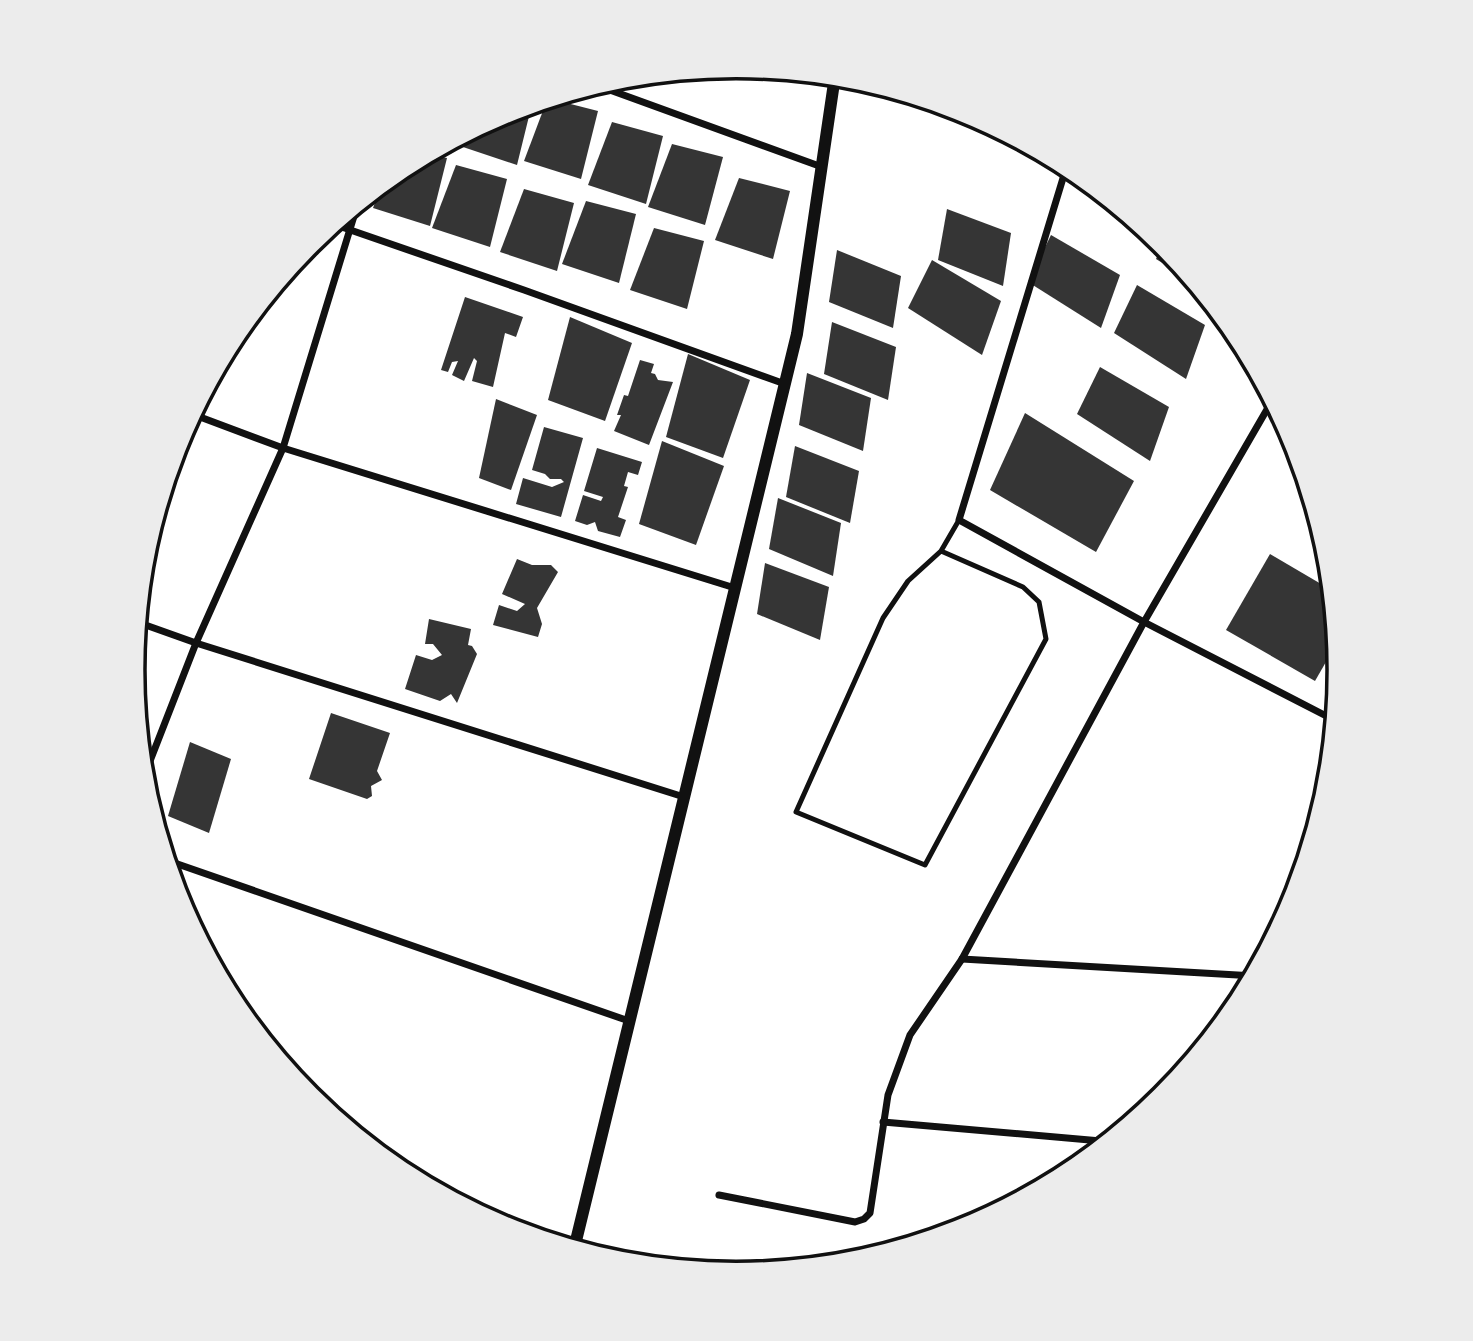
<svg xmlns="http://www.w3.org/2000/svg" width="1473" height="1341" font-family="'IBM Plex Sans',sans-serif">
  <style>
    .building { fill: #353535 }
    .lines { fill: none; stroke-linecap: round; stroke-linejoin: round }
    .service { stroke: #111; stroke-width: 5 }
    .minor { stroke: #111; stroke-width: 7 }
    .tertiary { stroke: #111; stroke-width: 12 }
    .rim { fill: none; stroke: #111; stroke-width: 3.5 }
  </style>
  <rect width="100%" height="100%" fill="#fff"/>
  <g class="building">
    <polygon points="551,99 598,111 581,179 524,161 547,100"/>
    <polygon points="532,104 517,165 460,146 461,144 452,141 463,135 461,142 464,134 506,112"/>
    <polygon points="612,122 663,136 646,204 588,185"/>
    <polygon points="672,144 723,157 705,225 648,207"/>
    <polygon points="428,154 447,158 430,226 373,208 382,184 401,168"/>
    <polygon points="456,165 507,179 490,247 432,228"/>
    <polygon points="739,178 790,191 773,259 715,240"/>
    <polygon points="524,189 574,203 557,271 500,252"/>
    <polygon points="586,201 636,214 619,283 562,264"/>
    <polygon points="947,209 1011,233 1003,286 938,260"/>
    <polygon points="654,228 704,241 687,309 630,290"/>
    <polygon points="1051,235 1120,275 1101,328 1028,282"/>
    <polygon points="1163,243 1197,284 1156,259"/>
    <polygon points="837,250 901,276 893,328 829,302"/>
    <polygon points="932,260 1001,301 982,355 908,308"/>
    <polygon points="1137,285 1205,325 1186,379 1114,333"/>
    <polygon points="465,297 523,317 516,337 505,333 493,387 472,381 477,361 474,358 464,381 452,375 458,361 452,362 448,372 441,370"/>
    <polygon points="570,317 632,343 605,421 548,400"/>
    <polygon points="832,322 896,347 888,400 824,374"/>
    <polygon points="688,354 750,380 723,458 666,437"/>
    <polygon points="640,360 654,364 651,373 655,374 658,380 673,382 649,445 614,431 621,415 617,415 624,395 628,396"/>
    <polygon points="1100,367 1169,407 1150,461 1077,414"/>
    <polygon points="807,373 871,398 863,451 799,425"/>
    <polygon points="496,399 537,415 511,490 479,478"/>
    <polygon points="1025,413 1134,481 1096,552 990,490"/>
    <polygon points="544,427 583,438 561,517 516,504 523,478 552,487 564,482 561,479 550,479 545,474 532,470"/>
    <polygon points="662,441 724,466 696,545 639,524"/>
    <polygon points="795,446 859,471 850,523 786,497"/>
    <polygon points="597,448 642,462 638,475 628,472 624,486 628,487 618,517 626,520 620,537 598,531 595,522 587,525 575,521 583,495 601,501 603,497 584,491"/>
    <polygon points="778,498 841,523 833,576 769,549"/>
    <polygon points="1270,554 1333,591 1338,641 1315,681 1226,630"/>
    <polygon points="517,559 532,565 551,565 558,572 537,608 542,624 538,637 493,625 499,605 517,611 525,604 502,594"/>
    <polygon points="765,563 829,587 820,640 757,614"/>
    <polygon points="429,619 471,629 468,645 472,646 477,654 457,703 451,694 440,701 405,689 416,655 432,660 442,655 433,644 425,644"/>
    <polygon points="331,713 390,733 377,771 382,780 371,786 372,796 367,799 309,779"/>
    <polygon points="190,742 231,759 209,833 168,816"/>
  </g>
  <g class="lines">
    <polyline class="service" points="941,551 1023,587 1039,602 1046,639 925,865 796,812 883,618 908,581 941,551 959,520"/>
    <g class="minor">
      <polyline points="596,85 822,167"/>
      <polyline points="1067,165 959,520 1144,622 1336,721"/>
      <polyline points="333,224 524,290 785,384"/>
      <polyline points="192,414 283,448 735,588"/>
      <polyline points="137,622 196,643 684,797"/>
      <polyline points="143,779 196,643 283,448 358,203"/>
      <polyline points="166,860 629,1021"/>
      <polyline points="962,959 1255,976"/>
      <polyline points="883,1122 1101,1141"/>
      <polyline points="719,1195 855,1222 864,1219 870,1213 888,1095 910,1035 962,959 1144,622 1273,399"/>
    </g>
    <polyline class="tertiary" points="574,1249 797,334 835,76"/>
  </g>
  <path d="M0 0H1473V1341H0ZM145 670a591 591 0 1 1 1182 0a591 591 0 1 1-1182 0Z" fill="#ececec" fill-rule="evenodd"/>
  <path class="rim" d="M145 670a591 591 0 1 1 1182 0a591 591 0 1 1-1182 0Z"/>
</svg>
